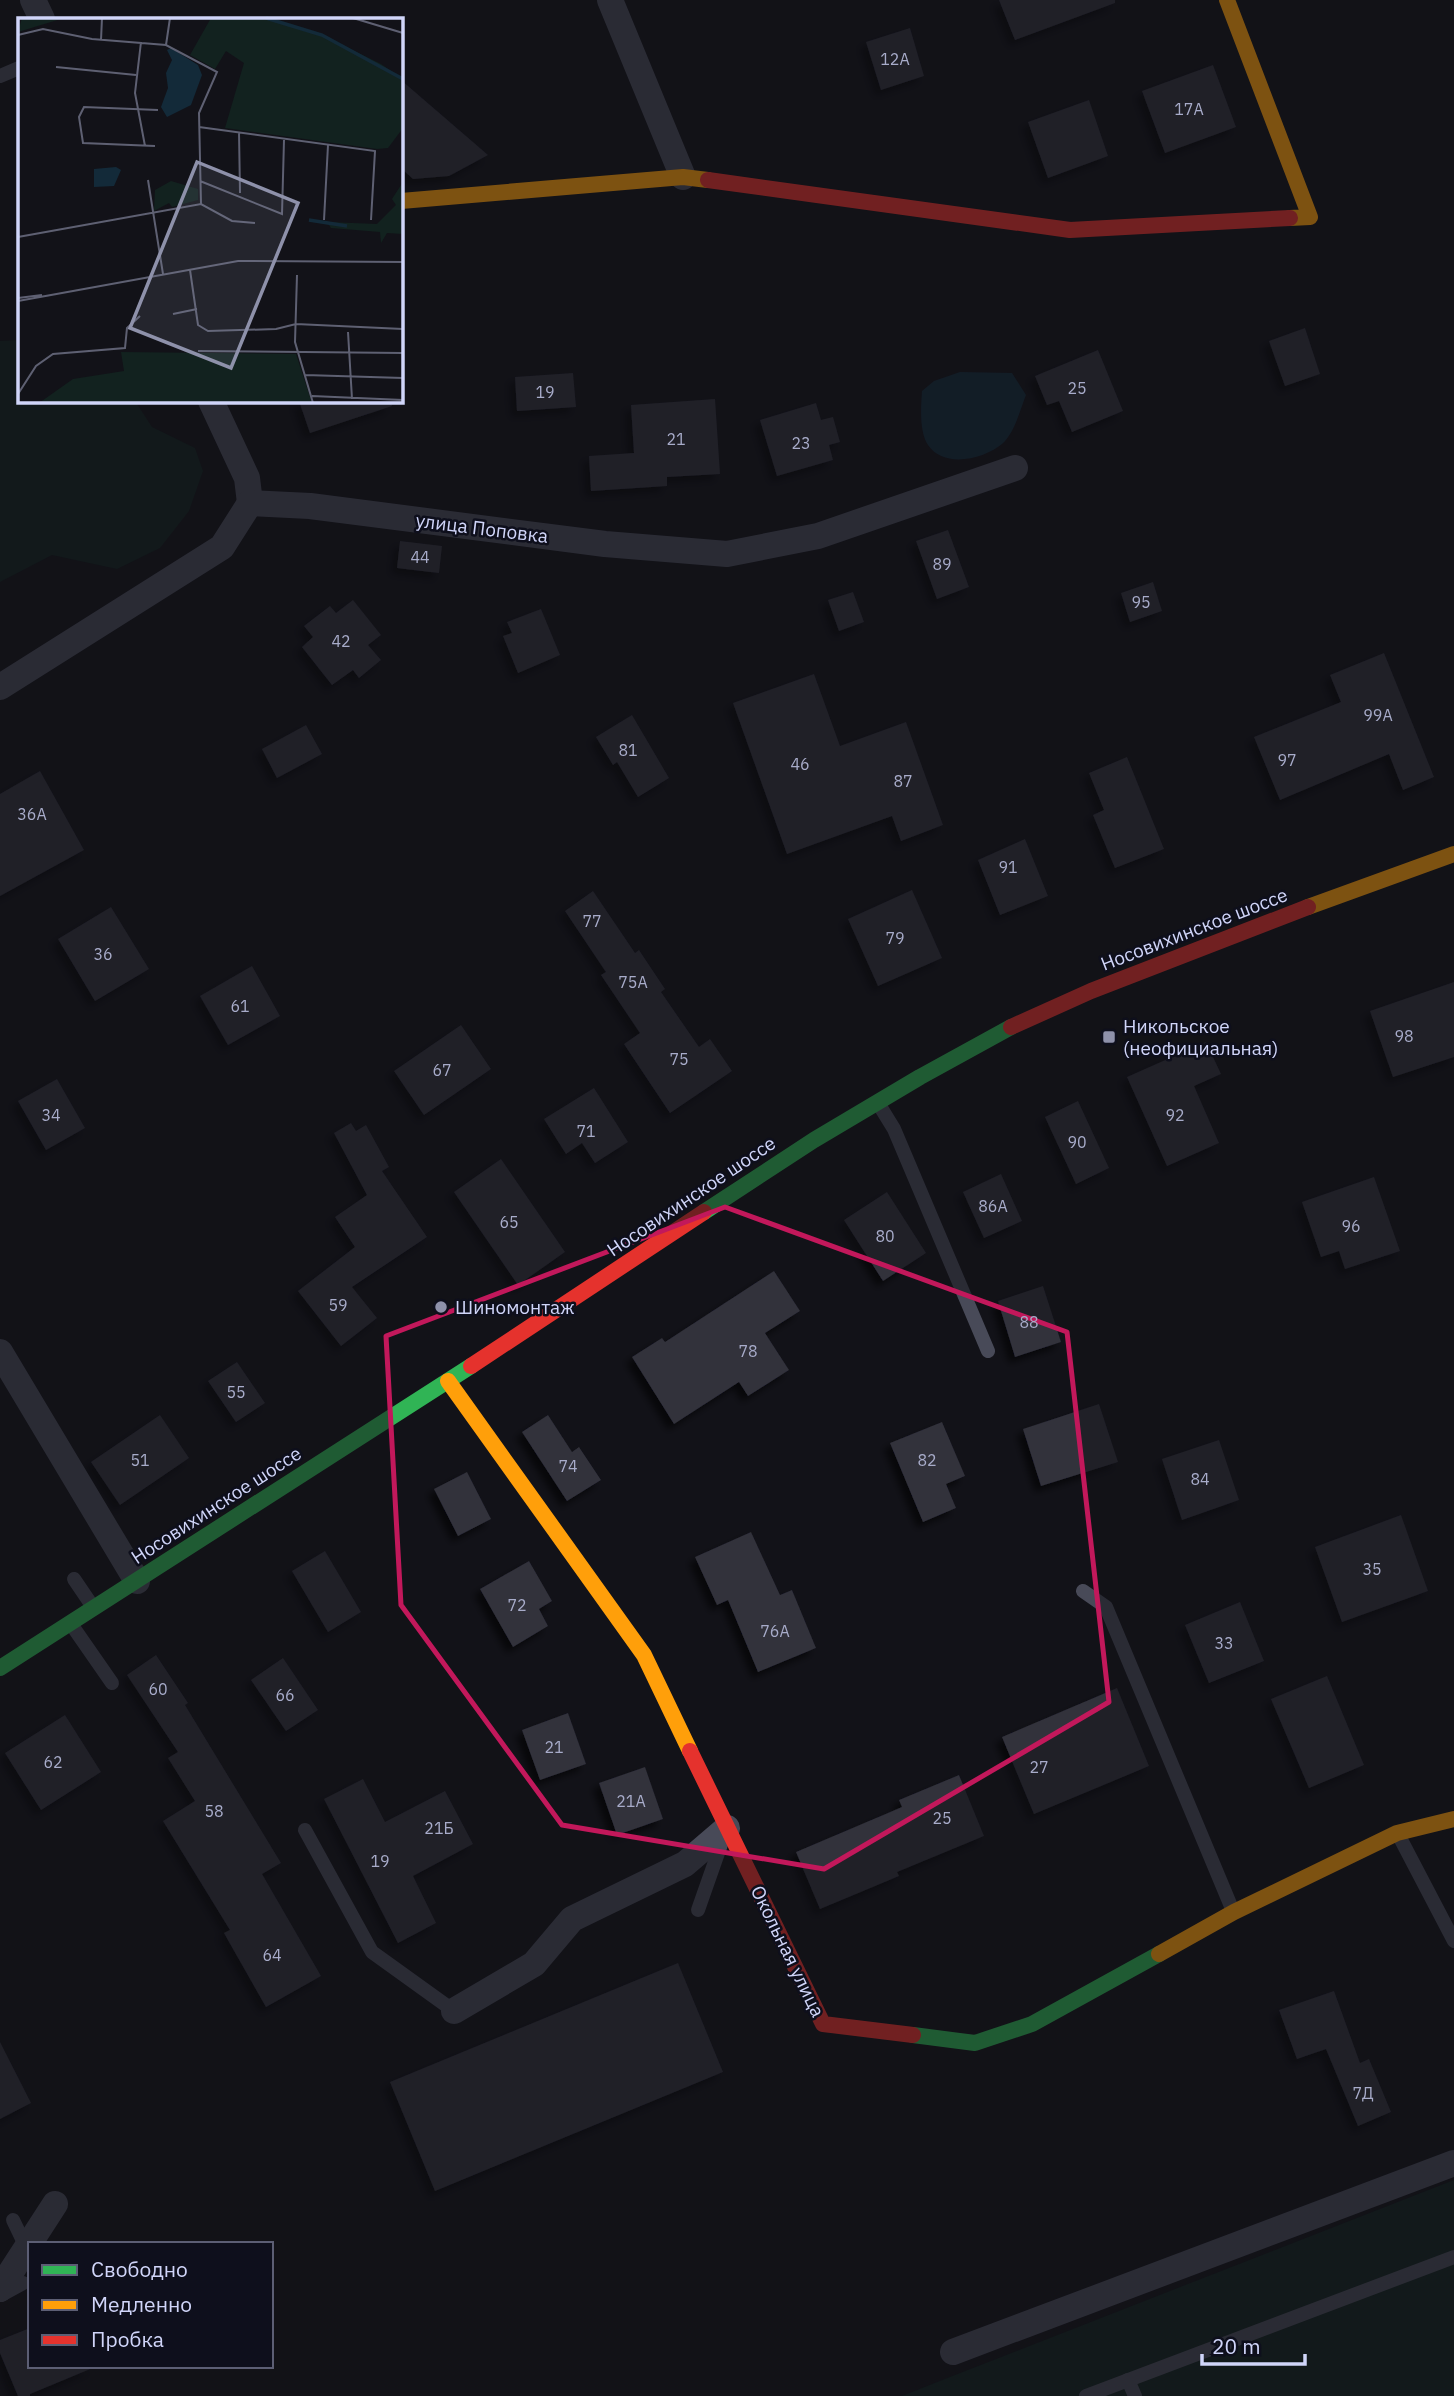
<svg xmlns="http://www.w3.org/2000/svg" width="1454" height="2396" font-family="'IBM Plex Sans',sans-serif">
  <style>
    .green { fill: #12221f }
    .water { fill: #132a39 }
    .building { fill: #30303b; filter: url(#shadow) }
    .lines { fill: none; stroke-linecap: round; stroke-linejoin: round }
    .lane { stroke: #484a58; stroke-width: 14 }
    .street { stroke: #484a58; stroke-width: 26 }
    .fast { stroke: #30b455; stroke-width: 16 }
    .slow { stroke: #ff9f0a; stroke-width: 16 }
    .jam { stroke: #e5322d; stroke-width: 16 }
    .marked { fill: none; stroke: #c2185b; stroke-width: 5; stroke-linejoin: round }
    .poi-dot { fill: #8e91aa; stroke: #0e0f1c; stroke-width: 2.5 }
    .labels { text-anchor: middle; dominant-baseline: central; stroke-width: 5; stroke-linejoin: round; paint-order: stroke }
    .number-label { font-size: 16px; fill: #a8acca }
    .street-label { font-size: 19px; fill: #d0d5f9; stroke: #0e0f1c }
    .poi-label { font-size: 19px; fill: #d0d5f9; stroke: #0e0f1c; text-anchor: start }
    .inset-river { fill: none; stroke: #132a39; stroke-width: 3.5 }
    .inset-road { fill: none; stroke: #5e6072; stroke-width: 2 }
    .view { fill: #8e91aa; fill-opacity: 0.15; stroke: #8e91aa; stroke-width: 3.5 }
    .inset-edge { fill: none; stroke: #d0d5f9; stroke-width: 3.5 }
  </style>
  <defs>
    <filter id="shadow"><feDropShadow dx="-6" dy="6" stdDeviation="3.5" flood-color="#0009"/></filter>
  </defs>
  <rect width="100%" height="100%" fill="#121218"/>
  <g class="green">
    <polygon points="19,340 19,401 135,401 152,427 195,448 203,471 189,511 160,548 117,569 52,555 0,582 0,341"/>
    <polygon points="1454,2180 1454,2396 902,2396 950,2377"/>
  </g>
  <path class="water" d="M960,372L1012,373L1026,395C1020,410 1015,432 1002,444C984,459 944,469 928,445C919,431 921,407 922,391L934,381Z"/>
  <g class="building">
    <polygon points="999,0 1115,0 1115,3 1015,40"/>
    <polygon points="910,28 924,76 881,90 866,42"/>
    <polygon points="1213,65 1236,127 1165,153 1142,91"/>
    <polygon points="401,80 488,155 449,176 413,179 401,168"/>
    <polygon points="1089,100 1108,156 1048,178 1028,122"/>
    <polygon points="1305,328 1320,374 1285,386 1269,341"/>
    <polygon points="1098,350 1123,411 1072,432 1059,401 1047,405 1035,376"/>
    <polygon points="573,373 576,407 517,411 515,377"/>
    <polygon points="715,399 720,474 667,477 667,486 591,491 589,456 634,453 631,405"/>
    <polygon points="299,401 391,401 392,406 310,433"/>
    <polygon points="816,403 821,420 833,417 840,442 829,445 833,460 777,476 760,420"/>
    <polygon points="948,530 969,587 937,599 916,541"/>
    <polygon points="400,541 442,546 439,573 397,568"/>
    <polygon points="1153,582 1162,611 1130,622 1121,593"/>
    <polygon points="853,592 864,622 839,631 828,600"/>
    <polygon points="353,600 381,635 368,645 381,660 359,678 353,670 332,685 302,647 313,637 304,626 330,606 336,613"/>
    <polygon points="541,609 560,655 518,673 503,636 512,633 507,622"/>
    <polygon points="1384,653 1434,777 1403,790 1389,754 1280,800 1254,737 1341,702 1330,675"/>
    <polygon points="814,674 840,746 906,722 943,825 901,841 892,816 787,854 733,703"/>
    <polygon points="632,715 669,778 638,797 617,762 613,765 596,737"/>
    <polygon points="306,725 322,754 277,778 262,749"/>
    <polygon points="1127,757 1164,849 1115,868 1093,815 1104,810 1089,773"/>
    <polygon points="40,771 84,850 0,896 0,794"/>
    <polygon points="1025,839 1048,896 1000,915 978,860"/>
    <polygon points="912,890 942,958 878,986 848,919"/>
    <polygon points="593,891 635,953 639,950 665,989 661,992 699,1047 710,1039 732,1071 670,1113 624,1044 640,1033 601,975 606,972 565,911"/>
    <polygon points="111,907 149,969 95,1001 58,939"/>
    <polygon points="252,966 280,1016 228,1045 200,996"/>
    <polygon points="1454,982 1454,1057 1393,1077 1370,1011"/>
    <polygon points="461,1025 491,1069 424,1115 394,1071"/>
    <polygon points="1206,1042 1221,1074 1194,1086 1219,1143 1167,1166 1127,1077"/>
    <polygon points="57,1079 85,1128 46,1150 18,1101"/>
    <polygon points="594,1088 628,1142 595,1163 582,1143 566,1154 544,1119"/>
    <polygon points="1078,1101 1109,1168 1076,1184 1045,1117"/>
    <polygon points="351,1123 356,1131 366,1125 389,1167 382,1171 427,1237 352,1287 377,1318 341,1346 298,1291 355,1247 335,1217 367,1195 334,1133"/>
    <polygon points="501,1159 565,1252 518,1285 454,1192"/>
    <polygon points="1001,1174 1022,1221 984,1238 963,1192"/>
    <polygon points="1374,1177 1400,1251 1345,1269 1339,1251 1321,1257 1302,1202"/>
    <polygon points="887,1192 926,1253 883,1281 844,1220"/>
    <polygon points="774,1271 800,1311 765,1333 789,1370 748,1396 739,1382 674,1424 632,1357 662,1338 665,1342"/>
    <polygon points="1043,1286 1061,1342 1015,1357 998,1301"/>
    <polygon points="237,1362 265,1403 236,1422 208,1381"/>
    <polygon points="1099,1404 1118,1462 1041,1486 1023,1429"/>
    <polygon points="160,1415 189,1458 120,1505 91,1462"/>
    <polygon points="548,1415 572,1452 579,1447 601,1480 567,1501 522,1432"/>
    <polygon points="942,1422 965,1476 946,1484 956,1508 923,1522 890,1443"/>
    <polygon points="1219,1440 1239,1500 1182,1520 1162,1459"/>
    <polygon points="467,1472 491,1519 458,1536 434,1489"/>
    <polygon points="1401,1515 1428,1591 1342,1622 1315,1547"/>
    <polygon points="751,1532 780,1595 792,1590 816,1648 758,1672 728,1600 717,1605 695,1557"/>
    <polygon points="325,1551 361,1612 328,1632 292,1571"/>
    <polygon points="529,1561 552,1601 539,1609 548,1626 513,1647 480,1589"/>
    <polygon points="1240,1602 1264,1661 1209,1683 1185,1625"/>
    <polygon points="156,1655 188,1703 185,1705 281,1863 262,1874 321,1976 266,2007 224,1933 230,1930 163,1821 195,1801 168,1758 178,1752 127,1675"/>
    <polygon points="283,1658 318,1710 286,1731 251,1680"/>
    <polygon points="1327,1676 1364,1765 1309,1788 1271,1699"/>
    <polygon points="1117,1688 1149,1766 1034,1814 1002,1737"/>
    <polygon points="568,1713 586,1764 540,1780 522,1730"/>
    <polygon points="65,1715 101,1772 41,1810 5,1753"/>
    <polygon points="645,1767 663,1819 617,1835 599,1783"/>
    <polygon points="959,1775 984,1836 897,1872 899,1876 820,1909 796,1852 902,1807 899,1800"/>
    <polygon points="363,1779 385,1822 445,1791 473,1844 413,1876 436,1923 398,1943 324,1799"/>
    <polygon points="678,1963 723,2072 435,2191 390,2082"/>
    <polygon points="1334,1991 1360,2063 1369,2059 1391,2112 1358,2126 1326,2049 1297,2059 1279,2010"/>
    <polygon points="0,2042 31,2103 0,2119"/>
    <polygon points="30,2328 30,2366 95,2367 30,2394 30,2396 18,2396 0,2353 0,2340"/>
  </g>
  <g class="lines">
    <g class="lane">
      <polyline points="0,76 19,68"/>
      <polyline points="878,1103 894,1129 988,1351"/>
      <polyline points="74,1579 93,1607"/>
      <polyline points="1083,1591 1106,1607 1233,1911"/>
      <polyline points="71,1624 112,1683"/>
      <polyline points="305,1830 372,1952 454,2011"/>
      <polyline points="1398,1834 1454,1941"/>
      <polyline points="698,1910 724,1836"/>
      <polyline points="13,2220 26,2247"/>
      <polyline points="1,2295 23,2283"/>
      <polyline points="1128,2380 1135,2396"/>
      <polyline points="1086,2396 1454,2257"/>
    </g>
    <g class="street">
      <polyline points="33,0 42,19"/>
      <polyline points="610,0 683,177"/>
      <polyline points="211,401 247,478 250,503"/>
      <polyline points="250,503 310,506 605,544 727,554 818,536 1015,468"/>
      <polyline points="0,687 222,547 250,503"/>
      <polyline points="0,1352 137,1581"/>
      <polyline points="454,2011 534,1964 572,1919 685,1864 727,1828"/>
      <polyline points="0,2289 55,2204"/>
      <polyline points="953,2352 1454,2163"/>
    </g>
    <g class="fast">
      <polyline points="704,1212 814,1140 920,1077 1011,1027"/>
      <polyline points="0,1668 471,1366"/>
      <polyline points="913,2035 975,2043 1032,2024 1159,1954"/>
    </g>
    <g class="slow">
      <polyline points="1227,0 1310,217 1290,218"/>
      <polyline points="401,201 683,177 708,180"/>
      <polyline points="1308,907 1454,854"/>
      <polyline points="448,1381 644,1655 690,1751"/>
      <polyline points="1159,1954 1234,1912 1397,1833 1454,1819"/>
    </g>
    <g class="jam">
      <polyline points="708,180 1070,230 1290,218"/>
      <polyline points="1011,1027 1091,991 1308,907"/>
      <polyline points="471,1366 704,1212"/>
      <polyline points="690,1751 823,2024 913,2035"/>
    </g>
  </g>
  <path d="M0 0H1454V2396H0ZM725,1207L1067,1332L1109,1702L824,1869L562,1825L401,1605L386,1336Z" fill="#121218" fill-opacity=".55" fill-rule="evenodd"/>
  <path class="marked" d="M725,1207L1067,1332L1109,1702L824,1869L562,1825L401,1605L386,1336Z"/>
  <g class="poi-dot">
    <rect x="1102" y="1030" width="14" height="14" rx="3.5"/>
    <circle cx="441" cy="1307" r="7"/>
  </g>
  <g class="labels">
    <g class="number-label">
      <text x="895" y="59">12А</text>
      <text x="1189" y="109">17А</text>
      <text x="1077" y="388">25</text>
      <text x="545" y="392">19</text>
      <text x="676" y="439">21</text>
      <text x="801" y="443">23</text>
      <text x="420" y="557">44</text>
      <text x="942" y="564">89</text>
      <text x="1141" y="602">95</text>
      <text x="341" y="641">42</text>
      <text x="1378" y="715">99А</text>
      <text x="628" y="750">81</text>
      <text x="1287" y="760">97</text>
      <text x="800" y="764">46</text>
      <text x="903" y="781">87</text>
      <text x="32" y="814">36А</text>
      <text x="1008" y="867">91</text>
      <text x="592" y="921">77</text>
      <text x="895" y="938">79</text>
      <text x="103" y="954">36</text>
      <text x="633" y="982">75А</text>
      <text x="240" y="1006">61</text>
      <text x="1404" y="1036">98</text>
      <text x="679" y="1059">75</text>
      <text x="442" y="1070">67</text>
      <text x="51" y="1115">34</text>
      <text x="1175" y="1115">92</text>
      <text x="586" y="1131">71</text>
      <text x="1077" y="1142">90</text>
      <text x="993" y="1206">86А</text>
      <text x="509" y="1222">65</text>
      <text x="1351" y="1226">96</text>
      <text x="885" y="1236">80</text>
      <text x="338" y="1305">59</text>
      <text x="1029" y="1322">88</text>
      <text x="748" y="1351">78</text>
      <text x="236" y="1392">55</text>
      <text x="140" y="1460">51</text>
      <text x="927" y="1460">82</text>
      <text x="568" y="1466">74</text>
      <text x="1200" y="1479">84</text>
      <text x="1372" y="1569">35</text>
      <text x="517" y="1605">72</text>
      <text x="775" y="1631">76А</text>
      <text x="1224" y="1643">33</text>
      <text x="158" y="1689">60</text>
      <text x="285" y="1695">66</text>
      <text x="554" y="1747">21</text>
      <text x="53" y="1762">62</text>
      <text x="1039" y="1767">27</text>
      <text x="631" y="1801">21А</text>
      <text x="214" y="1811">58</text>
      <text x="942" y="1818">25</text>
      <text x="439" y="1828">21Б</text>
      <text x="380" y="1861">19</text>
      <text x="272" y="1955">64</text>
      <text x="1363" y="2093">7Д</text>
    </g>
    <g class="street-label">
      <text transform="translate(482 528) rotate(7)">улица Поповка</text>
      <text transform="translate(1194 929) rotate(-21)">Носовихинское шоссе</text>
      <text transform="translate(691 1196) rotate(-34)">Носовихинское шоссе</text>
      <text transform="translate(216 1505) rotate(-33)">Носовихинское шоссе</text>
      <text transform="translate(788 1951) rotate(64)">Окольная улица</text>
    </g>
    <g class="poi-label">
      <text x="1123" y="1026">Никольское<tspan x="1123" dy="22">(неофициальная)</tspan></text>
      <text x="455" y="1307">Шиномонтаж</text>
    </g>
  </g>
  <g transform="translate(18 18)">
    <rect width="385" height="385" fill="#121218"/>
    <path d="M4,0H46L0,14ZM193,0H248L304,17L363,46L385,61V110L370,130L359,131L207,110L226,45L208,33L197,51L172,37ZM153,163L180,171V182L154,189L151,185L136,193L137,172ZM385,164V216L369,215L363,225L362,214L313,210L309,204L359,206L378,187L374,181ZM103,334L278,336L294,385H21L55,361L106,353Z" fill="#12221f"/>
    <path d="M153,30L180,47L184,57L173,87L149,99L143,89L150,70L148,55L154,42L149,32ZM98,149L103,152L96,168L76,169V151Z" fill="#132a39"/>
    <path class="inset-river" d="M248,0L304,17L385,61M291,202L329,208"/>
    <path class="inset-road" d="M335,0L385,15M0,17L25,11L74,21L148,27L199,54L181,95L183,186M83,22L84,0M123,24L117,75L127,128M148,27L152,0M38,49L118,57M181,109L357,133L353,202M221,114L222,175M137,128L65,125L61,99L66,89L140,92M130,162L145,256M182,163L264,196L266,122M306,202L310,127M0,219L183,186L214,203L237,205M172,252L180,307L190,313L258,311L278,306L385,311M279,257L277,324L295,385M0,280L24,277M0,283L220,243L385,244M155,296L179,291M330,314L334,381M180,333L385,335M287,357L385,360M0,376L18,348L35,336L107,330L109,310L122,298M294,378L385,382"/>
    <path class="view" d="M179,144L280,185L213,350L112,310Z"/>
    <rect width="385" height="385" class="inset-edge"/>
  </g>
  <rect x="28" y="2242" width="245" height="126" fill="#0e0f1c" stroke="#5c5e74" stroke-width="2"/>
  <rect x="42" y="2265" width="35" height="10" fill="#30b455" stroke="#5c5e74" stroke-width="2"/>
  <text x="91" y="2277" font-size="21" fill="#d0d5f9">Свободно</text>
  <rect x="42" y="2300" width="35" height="10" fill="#ff9f0a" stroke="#5c5e74" stroke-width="2"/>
  <text x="91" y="2312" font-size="21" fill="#d0d5f9">Медленно</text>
  <rect x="42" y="2335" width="35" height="10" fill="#e5322d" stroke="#5c5e74" stroke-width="2"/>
  <text x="91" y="2347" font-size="21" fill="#d0d5f9">Пробка</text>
  <path d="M1202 2354v10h103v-10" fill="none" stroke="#d0d5f9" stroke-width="3.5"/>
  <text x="1212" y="2354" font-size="21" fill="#d0d5f9" stroke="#0e0f1c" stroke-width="5" paint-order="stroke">20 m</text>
</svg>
